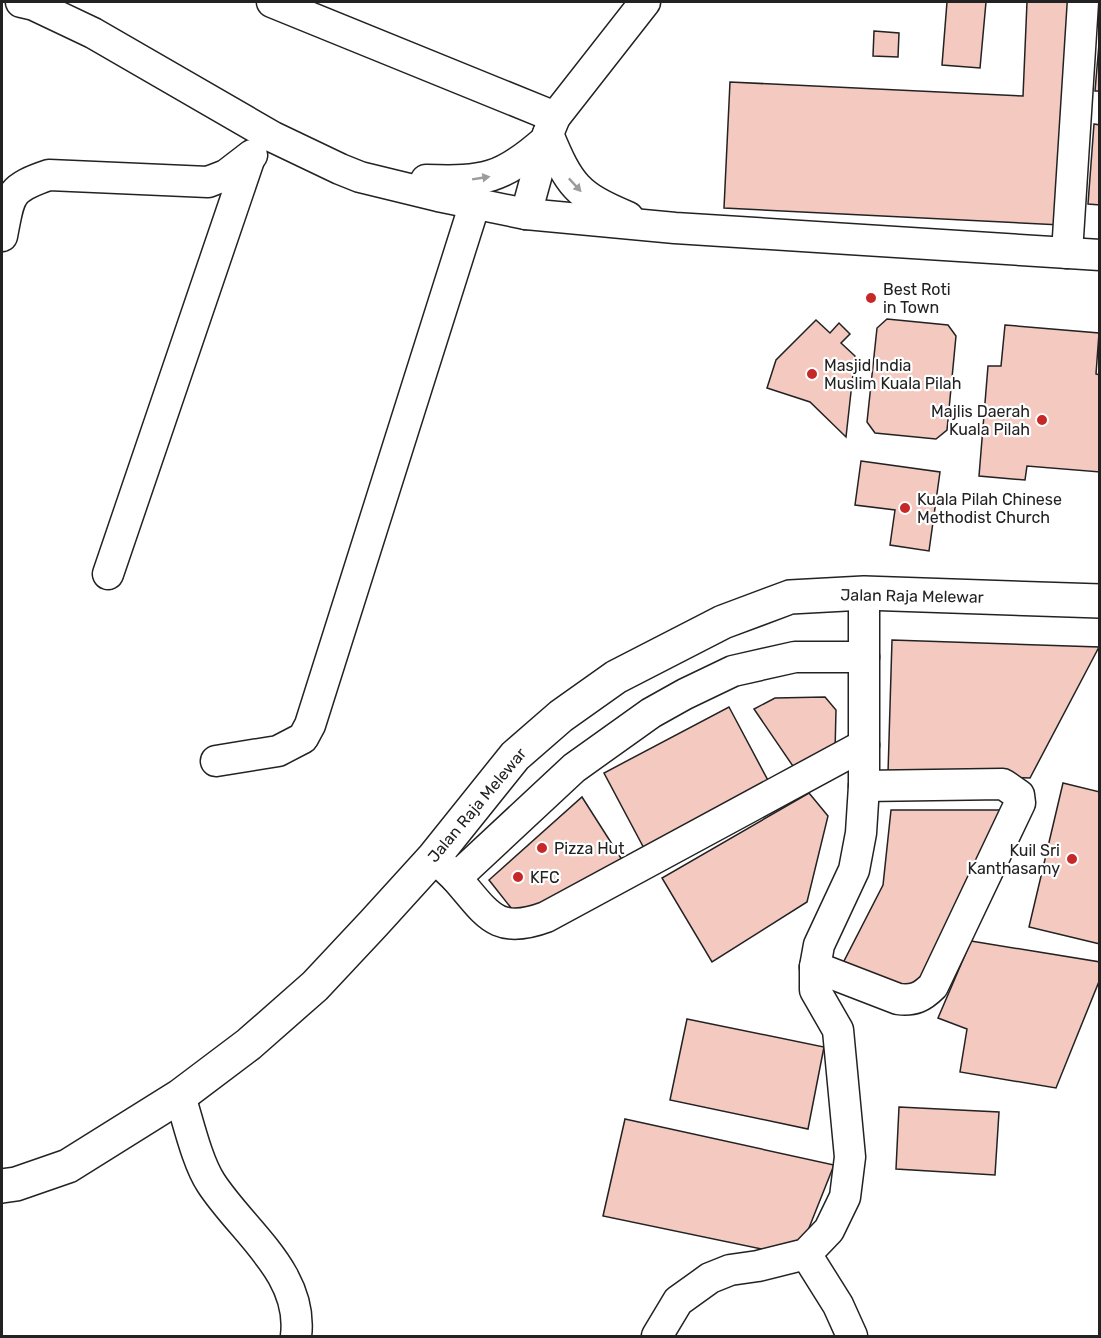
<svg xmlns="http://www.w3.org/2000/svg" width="1101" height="1338" font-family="Rubik,sans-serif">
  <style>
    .building { fill: #f3c9c0; stroke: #222; stroke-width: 1.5 }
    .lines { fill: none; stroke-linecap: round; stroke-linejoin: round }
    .minor-casing { stroke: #222; stroke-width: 33 }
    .highway-casing { stroke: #222; stroke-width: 36 }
    .minor { stroke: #fff; stroke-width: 30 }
    .highway { stroke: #fff; stroke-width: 33 }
    .oneway { fill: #9c9c9c }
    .poi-dot { fill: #c62828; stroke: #fff; stroke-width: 2 }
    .labels { text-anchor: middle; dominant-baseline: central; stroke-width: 4.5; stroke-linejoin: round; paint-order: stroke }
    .poi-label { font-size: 16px; fill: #222; stroke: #fff; text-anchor: start }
    .street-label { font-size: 16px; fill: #222; stroke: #fff }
  </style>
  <rect width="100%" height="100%" fill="#fff"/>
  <g class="building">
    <polygon points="947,2 986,2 980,68 942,65"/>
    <polygon points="1027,2 1071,2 1061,225 724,208 730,82 1023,96"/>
    <polygon points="874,31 899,33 898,57 873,56"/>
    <polygon points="1100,32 1100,91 1095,91"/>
    <polygon points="1094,124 1100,125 1100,205 1088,204"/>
    <polygon points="887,319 948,325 956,336 947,430 936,439 875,433 867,422 877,328"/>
    <polygon points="816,320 830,333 839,323 850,334 841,343 855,356 846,437 810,402 767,388 776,360"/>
    <polygon points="1005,325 1099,333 1096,374 1100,375 1100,472 1027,466 1025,480 979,476 988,366 1001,366"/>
    <polygon points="861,461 940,472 929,551 890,545 895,510 855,505"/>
    <polygon points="892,640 1099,647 1030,778 888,773"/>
    <polygon points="825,697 836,710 835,752 797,772 754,709 775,698"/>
    <polygon points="729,707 771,786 646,852 604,773"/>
    <polygon points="1063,783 1100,792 1100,944 1029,927"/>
    <polygon points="809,793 828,816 807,902 712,962 662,878"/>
    <polygon points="582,797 626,866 519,918 489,880"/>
    <polygon points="891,810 1001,810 923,984 901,993 841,967 883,885"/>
    <polygon points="971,941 1100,962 1100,979 1056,1088 960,1072 967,1029 938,1018"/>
    <polygon points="687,1019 824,1047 808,1129 670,1100"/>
    <polygon points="899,1107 999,1112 995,1175 896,1169"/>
    <polygon points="625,1119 834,1165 803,1243 776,1252 603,1216"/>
  </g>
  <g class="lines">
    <defs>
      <g id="minor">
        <polyline points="21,2 34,5 93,33 273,137 340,169 360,177 438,196 526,214 675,228 1100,255"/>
        <polyline points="272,2 555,117"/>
        <path d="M548,134C569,185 577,196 628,217"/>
        <path d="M426,180C484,182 502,179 546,140"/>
        <polyline points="526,214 548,134 555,117 645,2"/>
        <path d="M2,236C10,196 7,189 49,175L208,182L226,175L252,155"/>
        <polyline points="1067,253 1083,2"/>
        <polyline points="108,574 250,157"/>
        <polyline points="216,761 278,751 303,738 310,725 475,203"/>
        <polyline points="434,857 456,878 574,768 651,713 685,694 733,671 795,657 864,657"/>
        <path d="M456,878C487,913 495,936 546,917L864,745"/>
        <path d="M815,967L898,999C914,1001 922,997 933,986L1020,803L1019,795L1003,784L864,786"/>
        <path d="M180,1096C188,1121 197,1162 211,1183C242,1231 304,1273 296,1336"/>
        <polyline points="806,1254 838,1305 852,1336"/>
        <polyline points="657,1336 678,1301 710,1278 730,1270 758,1266 806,1254 829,1230 845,1197 850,1157 838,1030 815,990 815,967 819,945 854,870 861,833 864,786 864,593"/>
      </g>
      <polyline id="highway" points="2,1186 16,1184 68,1166 180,1096 249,1044 315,986 374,923 434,857 515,756 561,716 616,677 723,622 790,597 864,593 1100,601"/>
    </defs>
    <use href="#minor" class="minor-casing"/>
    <use href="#highway" class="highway-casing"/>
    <use href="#minor" class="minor"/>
    <use href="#highway" class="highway"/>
  </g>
  <defs><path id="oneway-solid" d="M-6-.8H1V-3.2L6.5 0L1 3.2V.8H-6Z" transform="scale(1.5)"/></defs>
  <g class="oneway">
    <use href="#oneway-solid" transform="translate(481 178) rotate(-9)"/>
    <use href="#oneway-solid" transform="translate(575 185) rotate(47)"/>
  </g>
  <g class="poi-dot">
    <circle cx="871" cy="298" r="6"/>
    <circle cx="812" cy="374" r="6"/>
    <circle cx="1042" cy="420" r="6"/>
    <circle cx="905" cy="508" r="6"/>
    <circle cx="542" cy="848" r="6"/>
    <circle cx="1072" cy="859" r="6"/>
    <circle cx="518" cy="877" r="6"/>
  </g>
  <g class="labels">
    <g class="poi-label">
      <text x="883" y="289">Best Roti<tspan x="883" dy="18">in Town</tspan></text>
      <text x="824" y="365">Masjid India<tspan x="824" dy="18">Muslim Kuala Pilah</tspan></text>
      <text x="1030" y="411" text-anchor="end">Majlis Daerah<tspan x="1030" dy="18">Kuala Pilah</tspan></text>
      <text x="917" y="499">Kuala Pilah Chinese<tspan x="917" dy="18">Methodist Church</tspan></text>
      <text x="554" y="848">Pizza Hut</text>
      <text x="1060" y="850" text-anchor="end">Kuil Sri<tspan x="1060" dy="18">Kanthasamy</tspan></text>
      <text x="530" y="877">KFC</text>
    </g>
    <g class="street-label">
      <text transform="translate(912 596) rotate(1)">Jalan Raja Melewar</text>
      <text transform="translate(477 805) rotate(-50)">Jalan Raja Melewar</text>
    </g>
  </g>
  <rect width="1101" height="1338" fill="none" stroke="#222222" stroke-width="6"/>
</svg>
